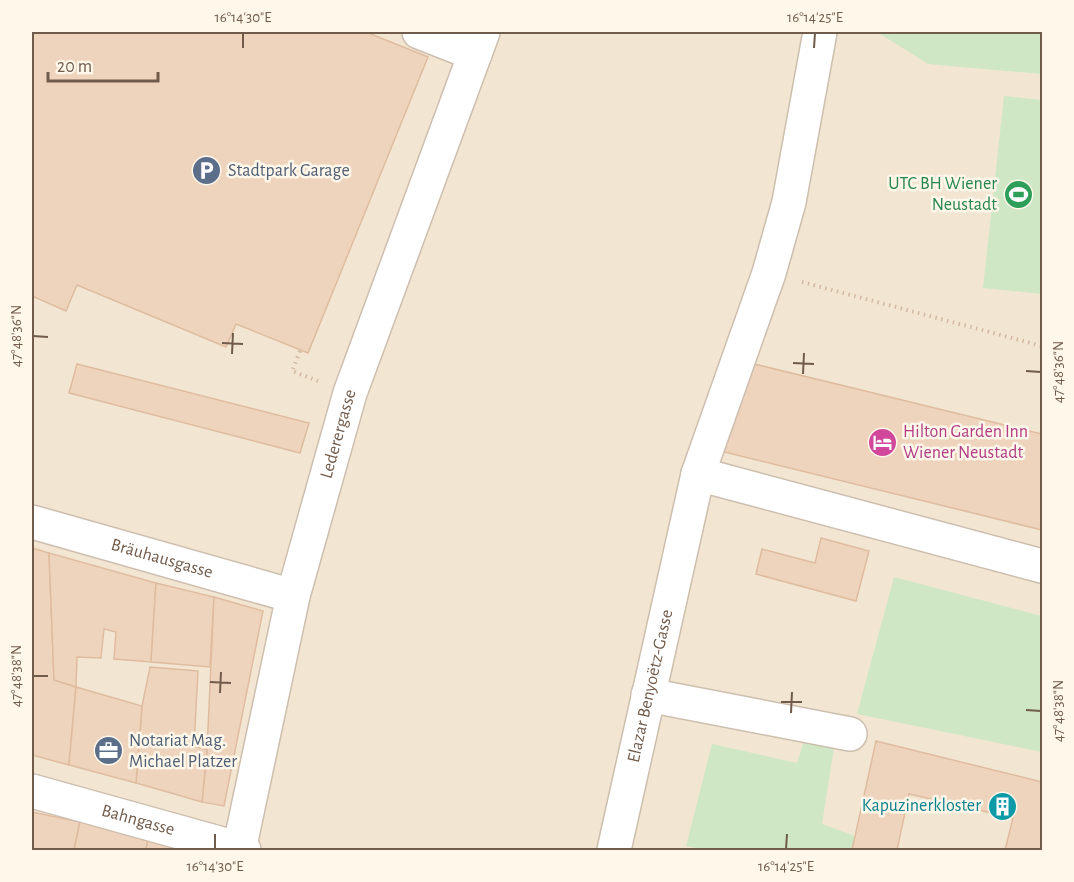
<svg xmlns="http://www.w3.org/2000/svg" width="1074" height="882" font-family="'Alegreya Sans',sans-serif">
  <style>
    .residential { fill: #f2e6d3 }
    .green { fill: #cfe7c4 }
    .building { fill: #eed4bd; stroke: #dfbc9f; stroke-width: 1.5 }
    .lines { fill: none; stroke-linecap: round; stroke-linejoin: round }
    .minor-casing { stroke: #cdbeae; stroke-width: 36 }
    .path { stroke: #d3b8a1; stroke-width: 4; stroke-dasharray: 1.5 4.5; stroke-linecap: butt }
    .minor { stroke: #fff; stroke-width: 33 }
    .ticks { fill: none; stroke: #715b4b; stroke-width: 2 }
    .labels { text-anchor: middle; dominant-baseline: central; stroke-width: 5; stroke-linejoin: round; paint-order: stroke }
    .service-label { font-size: 18px; fill: #4e5e75; stroke: #fef7ea; text-anchor: start }
    .leisure-label { font-size: 18px; fill: #27864d; stroke: #fef7ea; text-anchor: end }
    .hotel-label { font-size: 18px; fill: #b23c85; stroke: #fef7ea; text-anchor: start }
    .street-label { font-size: 18px; fill: #715b4b; stroke: #fef7ea }
    .culture-label { font-size: 18px; fill: #0d838f; stroke: #fef7ea; text-anchor: end }
    .neatline { fill: none; stroke: #715b4b; stroke-width: 2 }
    .ticks-label { font-size: 15px; text-anchor: middle; fill: #715b4b }
  </style>
  <rect width="100%" height="100%" fill="#faf3e4"/>
  <rect class="residential" x="32" y="32" width="1010" height="818"/>
  <g class="green">
    <polygon points="877,32 1042,32 1042,74 928,64"/>
    <polygon points="1004,96 1042,100 1042,294 983,288"/>
    <polygon points="894,577 1042,616 1042,752 857,714"/>
    <polygon points="806,734 835,742 822,824 855,836 852,850 707,850 686,846 712,744 797,763"/>
  </g>
  <g class="building">
    <polygon points="32,32 366,32 428,57 308,353 236,324 226,347 77,285 66,311 32,296"/>
    <polygon points="742,361 1042,434 1042,530 720,451"/>
    <polygon points="77,364 309,423 300,453 69,393"/>
    <polygon points="821,538 869,551 856,601 756,574 762,549 815,563"/>
    <polygon points="32,548 49,553 54,680 76,687 69,765 32,755"/>
    <polygon points="49,553 156,583 151,662 114,659 116,632 104,629 101,658 77,657 76,687 54,680"/>
    <polygon points="156,583 214,597 210,667 151,662"/>
    <polygon points="214,597 263,611 224,806 202,802 207,750"/>
    <polygon points="150,667 198,671 194,746 207,750 202,802 136,783 142,706"/>
    <polygon points="76,687 142,706 136,783 69,765"/>
    <polygon points="876,741 1042,782 1042,850 1005,850 1013,818 909,794 897,850 852,850"/>
    <polygon points="32,812 80,822 74,850 32,850"/>
    <polygon points="80,822 148,839 146,850 74,850"/>
    <polygon points="148,839 194,850 146,850"/>
  </g>
  <g class="lines">
    <defs>
      <g id="minor">
        <polyline points="419,32 475,54"/>
        <polyline points="698,474 1042,566"/>
        <path id="s1" d="M32,522L293,596"/>
        <polyline points="648,695 850,734"/>
        <path id="s2" d="M32,791L244,850"/>
        <path id="s3" d="M239,850L293,596L350,393L483,32"/>
        <path id="s4" d="M614,850L698,474L769,273L789,202L820,32"/>
      </g>
    </defs>
    <use href="#minor" class="minor-casing"/>
    <g class="path">
      <polyline points="802,282 1042,346"/>
      <polyline points="300,351 292,371 318,381"/>
    </g>
    <use href="#minor" class="minor"/>
  </g>
  <path class="ticks" d="M243,48V33M814,48L815,33M33,336L48,337M222,343L243,344M232,354L233,333M793,363L814,364M1026,371L1041,372M803,374L804,353M33,676H48M210,682L231,683M220,693L221,672M781,702H802M1026,710L1041,711M791,713L792,692M215,849V834M786,849L787,834"/>
  <defs>
    <symbol id="parking-disc" viewBox="-11 -11 22 22"><circle r="9.5" fill="#5c6f8a" stroke="#fef7ea"/><path d="M-3.5-5.5H1a3.5 3.5 0 0 1 0 7H-1V5.5H-3.5ZM-1-3.4V-.6H.8a1.4 1.4 0 0 0 0-2.8Z" fill="#fff"/></symbol>
    <symbol id="stadium-disc" viewBox="-11 -11 22 22"><circle r="9.5" fill="#2e9e5b" stroke="#fef7ea"/><path d="M0-5a6.5 5 0 1 0 0 10a6.5 5 0 1 0 0-10ZM-3.5-1.8h7v3.6h-7Z" fill="#fff"/></symbol>
    <symbol id="hotel-disc" viewBox="-11 -11 22 22"><circle r="9.5" fill="#d1479c" stroke="#fef7ea"/><path d="M-6-4.5h1.5V1H6V5H4.5V3h-9V5H-6ZM-4 0a1.8 1.8 0 1 1 3.6 0ZM.5 0V-2.5h3Q6-2.5 6 0Z" fill="#fff"/></symbol>
    <symbol id="office-disc" viewBox="-11 -11 22 22"><circle r="9.5" fill="#5c6f8a" stroke="#fef7ea"/><path d="M-6-3h4V-5.5h4V-3h4V5H-6ZM-1-4.5V-3h2v-1.5ZM-6 0V1H6V0Z" fill="#fff"/></symbol>
    <symbol id="building-disc" viewBox="-11 -11 22 22"><circle r="9.5" fill="#0f9aa8" stroke="#fef7ea"/><path d="M-4-6H4V6H1V3H-1V6H-4ZM-2.5-4.3h1.7v1.8h-1.7ZM.8-4.3h1.7v1.8H.8ZM-2.5-1h1.7V.8h-1.7ZM.8-1h1.7V.8H.8Z" fill="#fff"/></symbol>
  </defs>
  <g fill-rule="evenodd">
    <use href="#parking-disc" x="190" y="154" width="33" height="33"/>
    <use href="#stadium-disc" x="1002" y="178" width="33" height="33"/>
    <use href="#hotel-disc" x="866" y="426" width="33" height="33"/>
    <use href="#office-disc" x="92" y="734" width="33" height="33"/>
    <use href="#building-disc" x="986" y="790" width="33" height="33"/>
  </g>
  <g class="labels">
    <g class="service-label">
      <text x="228" y="171">Stadtpark Garage</text>
      <text x="129" y="741">Notariat Mag.<tspan x="129" dy="21">Michael Platzer</tspan></text>
    </g>
    <g class="leisure-label">
      <text x="997" y="184">UTC BH Wiener<tspan x="997" dy="21">Neustadt</tspan></text>
    </g>
    <g class="hotel-label">
      <text x="903" y="432">Hilton Garden Inn<tspan x="903" dy="21">Wiener Neustadt</tspan></text>
    </g>
    <g class="street-label">
      <text stroke="none"><textPath href="#s3" startOffset="428">Lederergasse</textPath></text>
      <text stroke="none"><textPath href="#s1" startOffset="135">Bräuhausgasse</textPath></text>
      <text stroke="none"><textPath href="#s4" startOffset="168">Elazar Benyoëtz-Gasse</textPath></text>
      <text stroke="none"><textPath href="#s2" startOffset="110">Bahngasse</textPath></text>
    </g>
    <g class="culture-label">
      <text x="981" y="806">Kapuzinerkloster</text>
    </g>
  </g>
  <rect width="1074" height="882" fill="none" stroke="#fef7ea" stroke-width="66"/>
  <path d="M48 72v9h110v-9" fill="none" stroke="#715b4b" stroke-width="3"/>
  <text x="57" y="72" font-size="18" fill="#715b4b" stroke="#fef7ea" stroke-width="4.5" paint-order="stroke">20 m</text>
  <rect x="33" y="33" width="1008" height="816" class="neatline"/>
  <g class="ticks-label">
    <text x="243" y="22">16°14'30"E</text>
    <text x="815" y="22">16°14'25"E</text>
    <text transform="translate(16 336) rotate(-90)" y="5">47°48'36"N</text>
    <text transform="translate(1058 372) rotate(-90)" y="5">47°48'36"N</text>
    <text transform="translate(16 676) rotate(-90)" y="5">47°48'38"N</text>
    <text transform="translate(1058 711) rotate(-90)" y="5">47°48'38"N</text>
    <text x="215" y="871">16°14'30"E</text>
    <text x="786" y="871">16°14'25"E</text>
  </g>
</svg>
